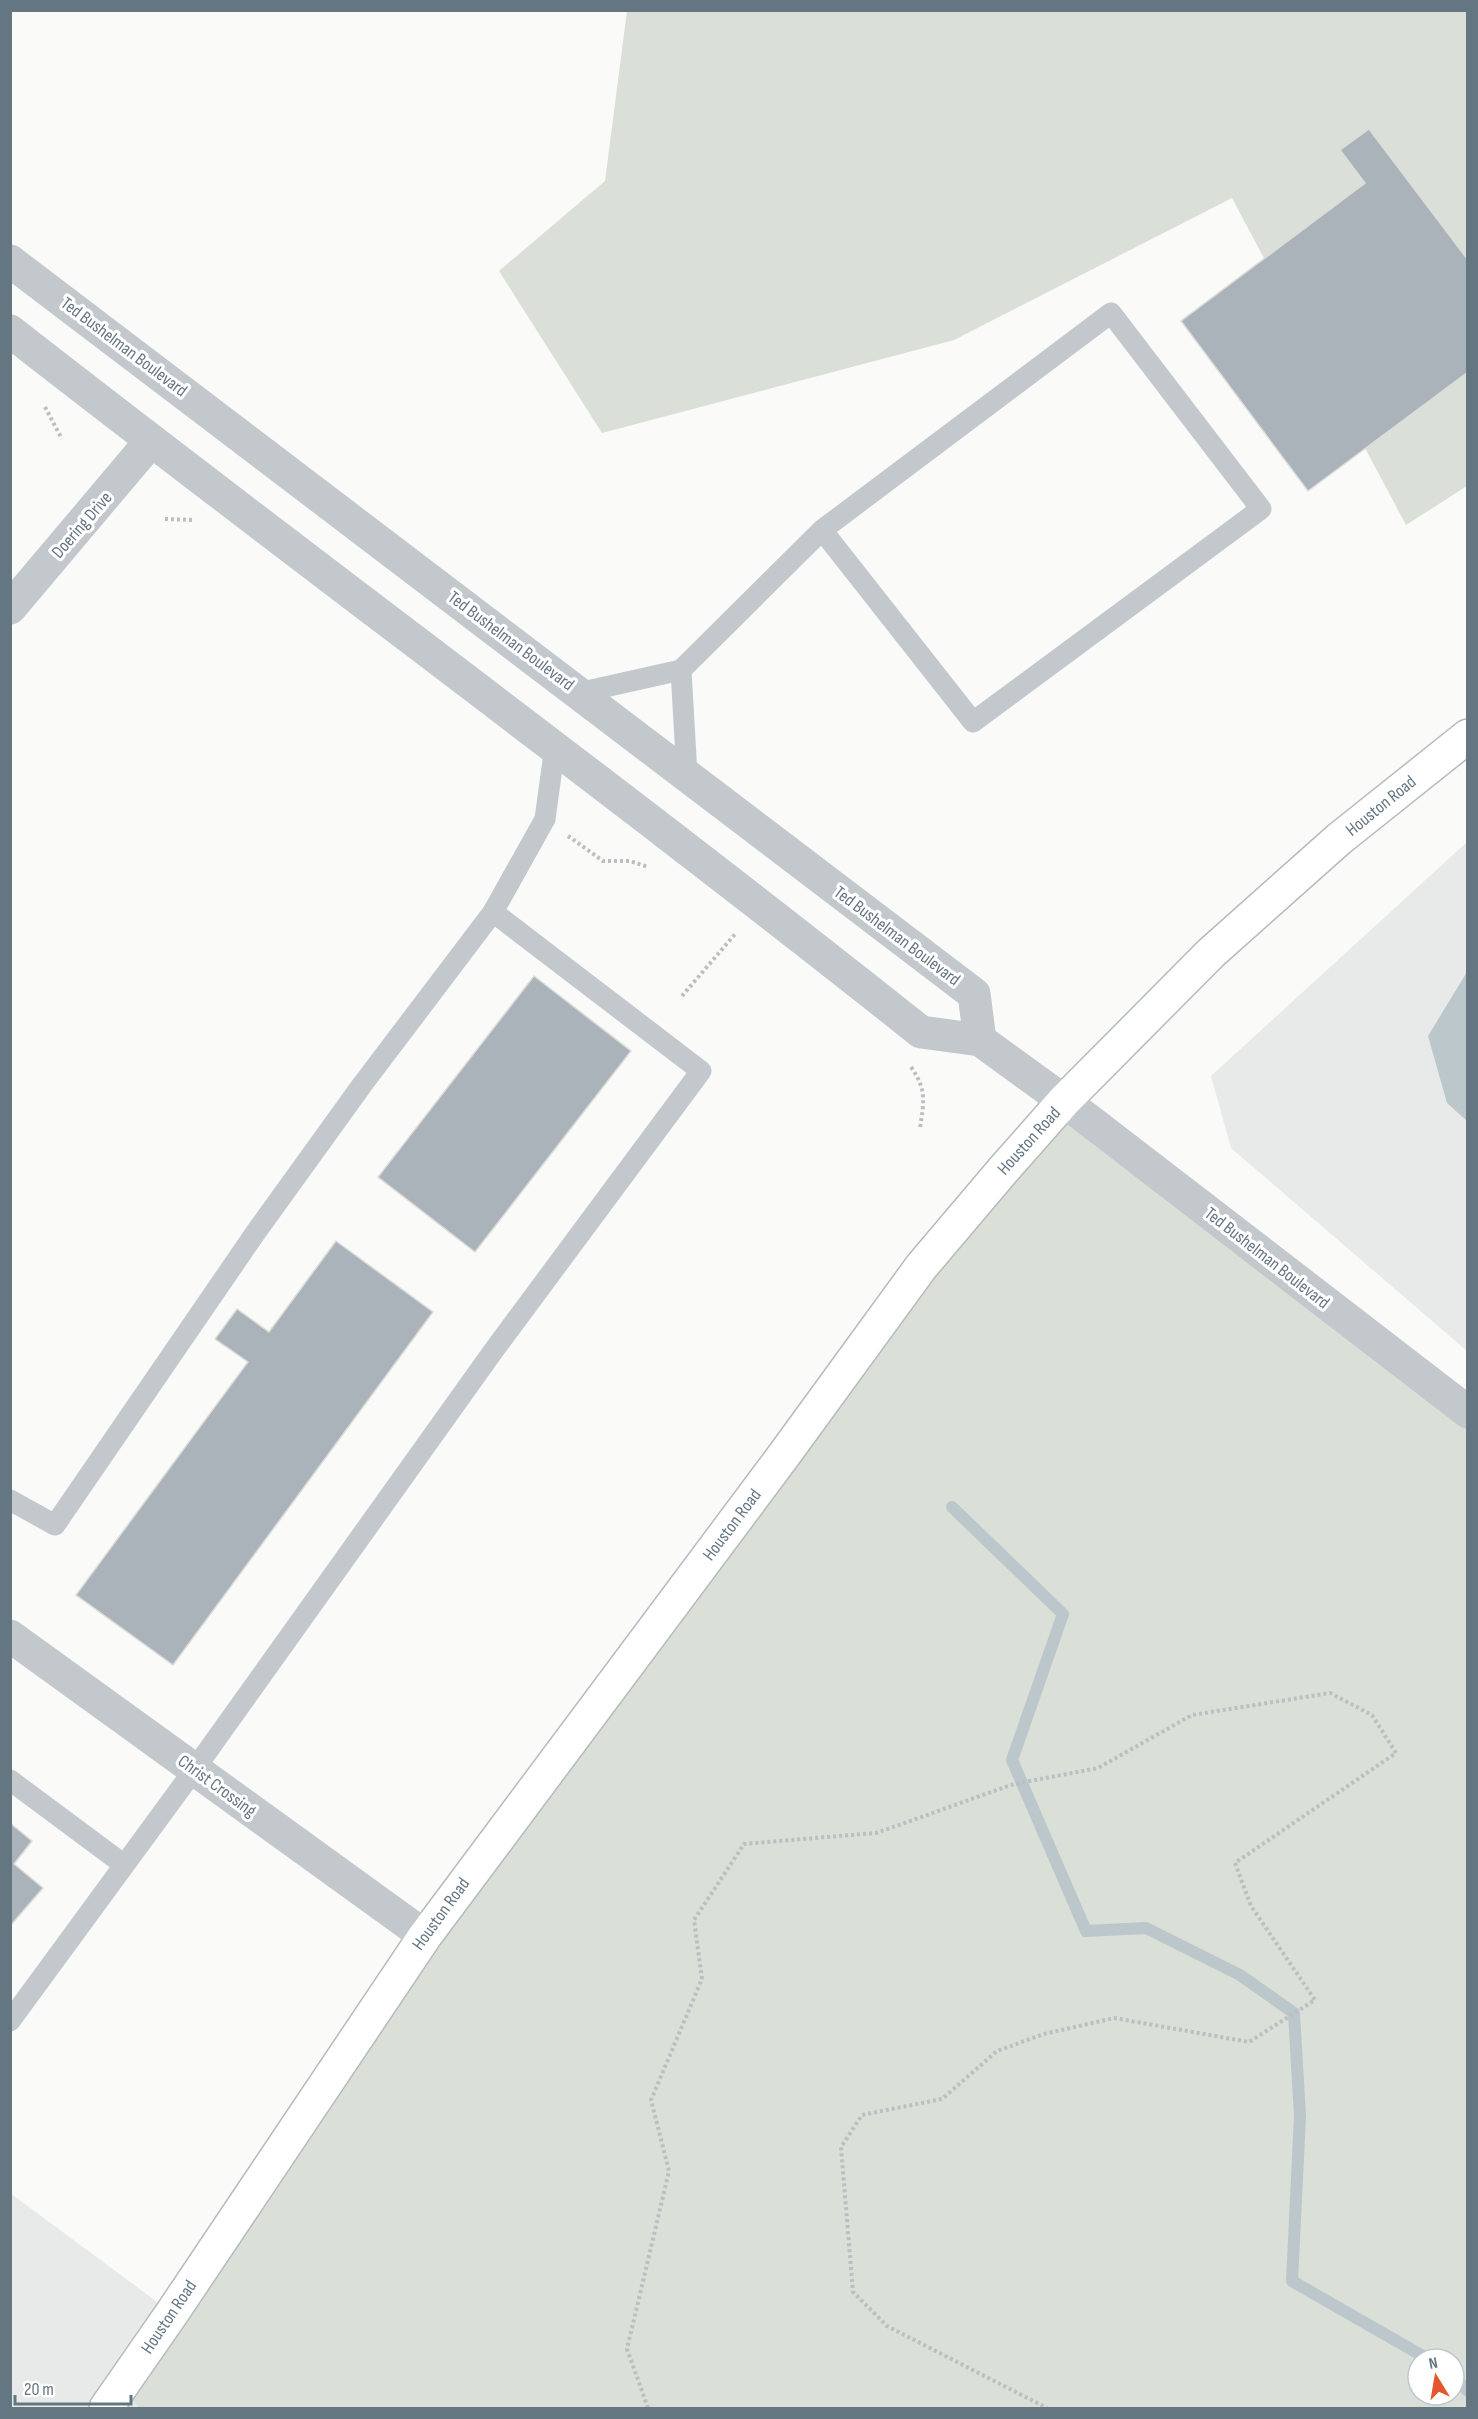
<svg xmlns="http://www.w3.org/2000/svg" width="1478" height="2419" font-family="'Sofia Sans Condensed',sans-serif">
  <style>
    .built { fill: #e8e9e9 }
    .green { fill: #dadfd7; fill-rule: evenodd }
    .water { fill: #bbc7cb }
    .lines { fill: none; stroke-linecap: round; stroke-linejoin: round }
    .stream { stroke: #bbc7cb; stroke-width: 12 }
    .building { fill: #aab3b9; stroke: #dcdcda; stroke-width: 1.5 }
    .primary-casing { stroke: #b5babe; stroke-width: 36 }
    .path { stroke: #bbbfc2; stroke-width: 4; stroke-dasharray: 3 3; stroke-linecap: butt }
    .lane { stroke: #c3c8cc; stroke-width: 21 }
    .street { stroke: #c3c8cc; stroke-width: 33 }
    .primary { stroke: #fff; stroke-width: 33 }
    .labels { text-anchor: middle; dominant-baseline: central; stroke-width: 6; stroke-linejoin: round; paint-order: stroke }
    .street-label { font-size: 18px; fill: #657683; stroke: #fff }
  </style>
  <rect width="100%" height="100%" fill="#fafaf8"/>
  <g class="built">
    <polygon points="1467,842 1467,1351 1231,1148 1211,1076"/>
    <polygon points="10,2193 172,2313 121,2387 139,2408 11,2408"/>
  </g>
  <g class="green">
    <polygon points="627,11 1467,11 1467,486 1406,525 1232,198 954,340 602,433 499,271 605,181"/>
    <path d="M1064,1101L1467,1412V2408H139L120,2387L425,1936ZM1418,2359H1454V2395H1418Z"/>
  </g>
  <polygon class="water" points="1467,972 1468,1121 1467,1121 1447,1103 1428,1036"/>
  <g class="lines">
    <g class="stream">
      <polyline points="952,1507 1063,1614 1012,1760 1086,1931 1146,1928 1240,1975 1294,2013 1300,2116 1292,2281 1428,2359"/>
      <polyline points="1454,2377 1468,2391"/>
    </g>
  </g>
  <g class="building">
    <polygon points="1369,129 1468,260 1468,372 1308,491 1181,321 1365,183 1340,150"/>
    <polygon points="534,976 631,1051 475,1252 378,1177"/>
    <polygon points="336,1241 433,1312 173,1665 76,1595 248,1362 215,1339 237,1309 269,1332"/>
    <polygon points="10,1823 32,1841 14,1864 43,1888 10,1926"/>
  </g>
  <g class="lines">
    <defs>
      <polyline id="primary" points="106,2408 172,2313 425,1936 784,1455 921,1267 1004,1169 1064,1101 1211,953 1339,839 1468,736"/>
    </defs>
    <use href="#primary" class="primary-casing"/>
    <g class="path">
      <polyline points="45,407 62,439"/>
      <polyline points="165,519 194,520"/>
      <polyline points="568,836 603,861 630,861 648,867"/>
      <polyline points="682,996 736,933"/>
      <path d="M911,1067C927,1090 924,1102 920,1128"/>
      <polyline points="648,2408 627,2349 669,2171 651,2100 702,1979 694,1920 744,1844 876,1833 1014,1784 1098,1768 1192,1715 1330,1693 1372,1715 1396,1753 1235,1863 1251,1906 1315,2000 1249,2042 1114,2018 1044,2034 997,2051 942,2099 862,2115 841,2147 853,2292 887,2326 1047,2408"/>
    </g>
    <g class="lane">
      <polyline points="681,670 687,775"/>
      <polyline points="578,693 681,670 822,530 1111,313 1261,509 973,722 822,530"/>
      <polyline points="10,1500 55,1525 256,1232 362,1085 493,912 545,819 555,746"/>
      <polyline points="10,1780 123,1864"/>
      <polyline points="10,2021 194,1770 494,1350 701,1071 493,912"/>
    </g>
    <g class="street">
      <polyline points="10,261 974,994 980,1040"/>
      <path d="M10,331C312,567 621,793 921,1032L980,1040L1064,1101L1468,1412"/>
      <polyline points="10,608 151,441"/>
      <polyline points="10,1636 425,1936"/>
    </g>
    <use href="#primary" class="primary"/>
  </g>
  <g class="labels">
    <g class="street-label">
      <text transform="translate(124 347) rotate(37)">Ted Bushelman Boulevard</text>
      <text transform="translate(82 525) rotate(-49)">Doering Drive</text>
      <text transform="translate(511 641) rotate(37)">Ted Bushelman Boulevard</text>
      <text transform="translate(1381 806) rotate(-39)">Houston Road</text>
      <text transform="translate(897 936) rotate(37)">Ted Bushelman Boulevard</text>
      <text transform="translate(1029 1141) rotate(-48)">Houston Road</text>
      <text transform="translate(1267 1258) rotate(38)">Ted Bushelman Boulevard</text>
      <text transform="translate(732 1525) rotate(-53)">Houston Road</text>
      <text transform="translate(217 1786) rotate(36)">Christ Crossing</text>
      <text transform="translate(441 1914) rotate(-54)">Houston Road</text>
      <text transform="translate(169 2317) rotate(-56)">Houston Road</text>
    </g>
  </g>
  <rect width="1478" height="2419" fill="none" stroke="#657683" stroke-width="24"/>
  <g transform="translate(1436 2377) rotate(349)"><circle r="28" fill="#ffffff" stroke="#c1c8cd" stroke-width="1.5"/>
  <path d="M0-4.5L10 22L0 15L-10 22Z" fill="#e4572e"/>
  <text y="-9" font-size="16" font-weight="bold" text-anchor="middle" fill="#657683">N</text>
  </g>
  <path d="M15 2395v9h116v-9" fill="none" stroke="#657683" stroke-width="3"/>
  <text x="24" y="2395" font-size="18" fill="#657683" stroke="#ffffff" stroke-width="4.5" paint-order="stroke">20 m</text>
</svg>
